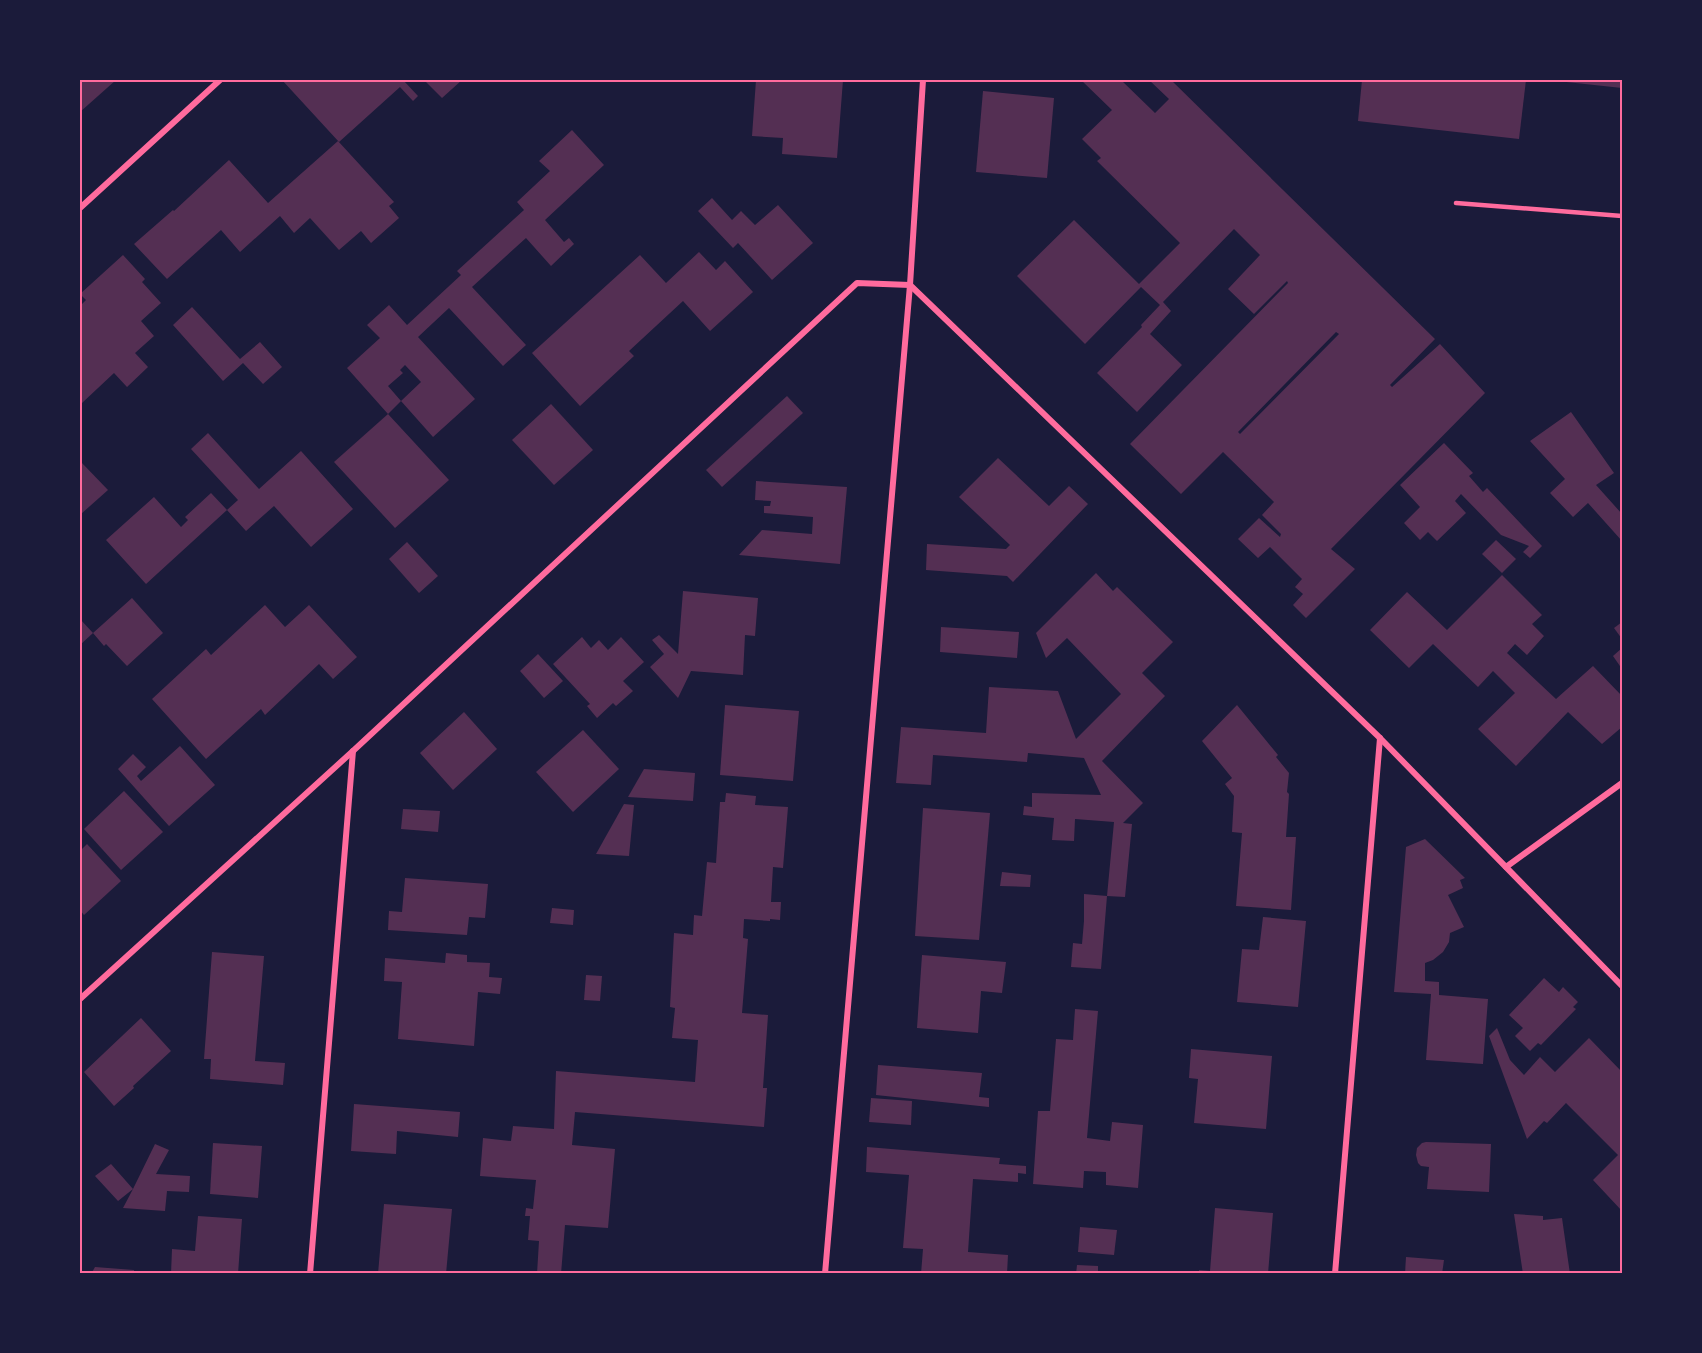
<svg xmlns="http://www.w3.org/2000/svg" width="1702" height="1353" font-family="Rubik,sans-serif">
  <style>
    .building { fill: #542f53; fill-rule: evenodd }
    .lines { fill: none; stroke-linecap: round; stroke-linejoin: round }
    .service { stroke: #ff6b9d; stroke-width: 4.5 }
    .minor { stroke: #ff6b9d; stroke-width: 6 }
    .neatline { fill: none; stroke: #ff6b9d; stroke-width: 2 }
  </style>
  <rect width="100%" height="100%" fill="#1b1b3a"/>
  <g class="building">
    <polygon points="80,80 116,80 80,112"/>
    <polygon points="282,80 312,80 314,81 315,80 403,80 418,96 413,101 400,87 339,142"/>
    <polygon points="424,80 462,80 442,98"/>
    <polygon points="756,80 780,81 780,80 843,80 837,158 782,154 783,138 752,136"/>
    <path d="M1081,80H1121L1155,113L1169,99L1149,80H1171L1435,339L1390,385L1392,387L1440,344L1485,393L1331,549L1355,569L1306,618L1293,605L1303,594L1295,587L1302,579L1270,547L1258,558L1238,539L1259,518L1280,537L1281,534L1262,515L1274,502L1223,452L1181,494L1130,444L1288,283L1287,281L1254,314L1228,289L1260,255L1234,229L1163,302L1171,311L1150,334L1182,365L1137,412L1097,373L1142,327L1141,325L1160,305L1141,287L1085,344L1017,276L1074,220L1139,284L1180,243L1097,161L1101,158L1082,139L1112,110ZM1336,332L1339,334L1240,434L1238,432Z"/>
    <polygon points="1362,80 1526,80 1519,139 1358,121"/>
    <polygon points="1557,80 1622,80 1622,88 1557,81"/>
    <polygon points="983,91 1054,98 1047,178 976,172"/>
    <path d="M572,130L604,165L545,220L564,242L569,238L574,244L551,266L526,238L472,287L526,345L503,366L449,308L418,337L475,399L433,437L401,401L388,414L449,480L395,528L334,462L388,414L347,368L380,338L367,325L389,305L407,325L461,275L457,271L524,210L517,202L550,171L539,161ZM405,365L421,382L401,401L388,386L403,373L400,370Z"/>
    <polygon points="338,141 394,202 389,206 399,218 371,243 361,231 339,250 310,218 294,233 280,216 240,252 221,230 167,279 134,244 173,210 174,211 229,160 268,203"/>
    <polygon points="712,198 732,220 741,211 755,225 778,205 813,243 772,280 738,243 733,248 698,211"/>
    <polygon points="699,252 716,270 725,261 753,292 710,331 683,301 629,351 634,356 580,406 532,353 640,255 666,283"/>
    <polygon points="123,255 145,279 142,282 161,303 141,321 154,336 135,353 148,367 127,387 114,373 82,403 80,401 80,306 86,300 80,294"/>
    <polygon points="192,307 240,359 260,342 282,367 263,384 243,363 223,381 173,325"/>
    <polygon points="787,396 803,413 722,487 706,470"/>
    <polygon points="551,404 593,450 554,485 512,440"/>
    <polygon points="1571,412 1614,473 1596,485 1622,514 1622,541 1588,503 1573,517 1550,493 1565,479 1530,441"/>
    <polygon points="208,433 259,489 301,451 353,509 311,547 274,506 246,531 227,510 238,500 191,449"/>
    <polygon points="1444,443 1473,473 1469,476 1483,492 1487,488 1542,546 1530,558 1523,552 1529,546 1501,535 1461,494 1455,501 1466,513 1437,541 1428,532 1420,540 1404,523 1420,507 1400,485"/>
    <polygon points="998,458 1049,506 1069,486 1088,504 1013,582 1007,576 926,570 927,544 1006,549 1010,545 959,497"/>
    <polygon points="81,462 108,490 81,514 80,511 80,463"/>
    <polygon points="756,481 847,487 840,564 739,555 762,530 812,534 813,517 764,513 764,506 770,506 771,501 755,500"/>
    <polygon points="211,493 227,510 146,584 106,540 154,497 181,527 188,520 185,517"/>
    <polygon points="1496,540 1516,559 1502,573 1482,554"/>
    <polygon points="407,542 438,576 419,593 389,559"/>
    <polygon points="1096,573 1113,591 1117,587 1173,642 1142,673 1165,696 1102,761 1143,803 1123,823 1132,824 1125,897 1107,896 1101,969 1071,967 1073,943 1082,944 1084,921 1084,894 1107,896 1114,822 1075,819 1074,841 1052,840 1054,818 1023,815 1024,806 1032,807 1032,793 1101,795 1084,758 1028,753 1027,762 933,755 931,785 896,783 901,727 986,733 989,687 1058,691 1076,739 1121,694 1067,638 1046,658 1036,633"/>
    <polygon points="1502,575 1542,615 1532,624 1544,636 1527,655 1515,644 1507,653 1556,699 1593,666 1622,696 1622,727 1602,744 1568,712 1516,766 1478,729 1515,693 1493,671 1478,687 1433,644 1409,668 1370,630 1407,592 1447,630"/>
    <polygon points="683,591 758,598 755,636 745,635 743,675 691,671 678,698 650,667 664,654 652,640 659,635 678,654"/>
    <polygon points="132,598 163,633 127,666 106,644 104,646 93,633"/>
    <polygon points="265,605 285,627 309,605 357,657 333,679 319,664 265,715 261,709 206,759 152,699 206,649 211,655"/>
    <polygon points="80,619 93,633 80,645"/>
    <polygon points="1622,622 1622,639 1614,628"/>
    <polygon points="941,627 1019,632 1017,658 940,652"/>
    <polygon points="582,637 591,648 599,640 608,650 621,637 644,662 623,681 633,691 616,706 613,703 597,718 587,706 590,704 553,664"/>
    <polygon points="1622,648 1622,669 1613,656"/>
    <polygon points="538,654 563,681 544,698 520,671"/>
    <polygon points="725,705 799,711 793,781 720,775"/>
    <polygon points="1237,705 1278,755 1276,757 1289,773 1287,792 1289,794 1286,837 1296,837 1291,910 1236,906 1242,833 1232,832 1234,796 1225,784 1232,778 1202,741"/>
    <polygon points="464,712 497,749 453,790 420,753"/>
    <polygon points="583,730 619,769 573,812 536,772"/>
    <polygon points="180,746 215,785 169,826 118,769 133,754 146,767 137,776 141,781"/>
    <polygon points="644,769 695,773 693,801 628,797"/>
    <polygon points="124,791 163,832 121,870 84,829"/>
    <polygon points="726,793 756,796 755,805 788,807 783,868 773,867 771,902 781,902 780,920 770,919 770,921 744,919 743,938 748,939 742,1013 768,1015 763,1088 767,1088 764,1127 575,1112 572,1145 615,1149 608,1228 565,1225 561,1274 537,1274 539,1241 528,1240 530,1216 525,1216 526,1208 533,1209 536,1180 480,1176 483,1138 511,1141 513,1126 554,1129 556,1071 695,1082 698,1040 672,1038 675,1008 670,1007 674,933 693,935 694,915 702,916 707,862 716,863 720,802 725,802"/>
    <polygon points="624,804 634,805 629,856 596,854"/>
    <polygon points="923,808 990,813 979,940 915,936"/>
    <polygon points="403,809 440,811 438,832 401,829"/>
    <polygon points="1425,839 1465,878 1460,880 1463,888 1448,895 1464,927 1450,933 1449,942 1443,952 1433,960 1425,963 1425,981 1439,982 1439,995 1488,999 1483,1064 1426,1060 1431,994 1394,992 1406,847"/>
    <polygon points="87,844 121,881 84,915 80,910 80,851"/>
    <polygon points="1002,872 1031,875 1030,887 1000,886"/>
    <polygon points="405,878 488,884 485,918 469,917 467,935 388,930 389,911 402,912"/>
    <polygon points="552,908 574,910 573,925 550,923"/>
    <polygon points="1263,917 1306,921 1298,1007 1237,1002 1242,949 1259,950"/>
    <polygon points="212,952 264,956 255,1061 285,1063 283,1085 210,1079 211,1059 204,1059"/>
    <polygon points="446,953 467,955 467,962 490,963 489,977 502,978 500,994 478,992 474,1046 398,1039 402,982 384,981 385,958 445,963"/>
    <polygon points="922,955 1006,962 1002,993 981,991 978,1033 917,1028"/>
    <polygon points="586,975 602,976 600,1001 584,1000"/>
    <polygon points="1544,978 1559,992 1563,987 1578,1002 1573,1007 1576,1009 1541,1045 1538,1043 1530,1051 1515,1036 1523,1028 1509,1015"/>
    <polygon points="1075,1009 1098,1011 1087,1138 1110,1141 1112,1122 1143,1125 1138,1188 1106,1185 1106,1172 1084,1171 1083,1188 1033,1184 1038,1111 1050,1111 1056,1039 1073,1040"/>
    <polygon points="141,1018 171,1051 133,1086 134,1088 114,1106 84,1072"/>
    <polygon points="1497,1028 1510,1060 1524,1075 1540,1057 1555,1072 1589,1038 1622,1072 1622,1211 1593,1180 1618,1155 1566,1103 1547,1123 1544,1121 1527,1139 1489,1036"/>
    <polygon points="1191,1049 1272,1056 1266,1129 1194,1123 1198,1079 1189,1078"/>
    <polygon points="878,1065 982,1073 979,1097 989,1098 989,1107 876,1095"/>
    <polygon points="871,1098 912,1101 911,1125 869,1122"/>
    <polygon points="354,1104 460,1112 458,1137 397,1131 396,1154 351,1151"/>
    <polygon points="1426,1142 1491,1144 1489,1192 1427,1189 1429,1167 1421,1166 1418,1163 1416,1155 1417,1148 1422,1143"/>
    <polygon points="213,1143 262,1146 258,1198 210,1194"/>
    <polygon points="155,1144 169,1150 156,1174 190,1176 189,1192 167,1191 165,1211 123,1208 133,1189 118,1201 95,1176 111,1164 133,1189"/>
    <polygon points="867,1147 1000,1158 999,1164 1026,1166 1026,1174 1018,1173 1018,1182 973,1179 968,1252 1008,1255 1007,1274 921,1274 923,1249 903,1248 909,1175 866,1172"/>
    <polygon points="384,1204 452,1209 446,1274 378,1274"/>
    <polygon points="1215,1208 1273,1213 1268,1274 1199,1274 1199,1270 1210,1271"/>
    <polygon points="1514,1214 1543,1216 1543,1220 1562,1218 1570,1274 1523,1274"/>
    <polygon points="198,1216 242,1219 238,1274 171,1274 172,1249 195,1251"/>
    <polygon points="1080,1227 1117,1230 1114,1255 1078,1252"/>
    <polygon points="1406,1257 1444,1260 1442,1274 1405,1274"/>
    <polygon points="1077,1265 1098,1266 1098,1274 1076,1274"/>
    <polygon points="95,1267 134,1270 134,1274 91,1274"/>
  </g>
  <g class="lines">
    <polyline class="service" points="1456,203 1622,216"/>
    <g class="minor">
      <polyline points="80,208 220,80"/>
      <polyline points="910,285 1380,738 1622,986"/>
      <polyline points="1506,867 1622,783"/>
      <polyline points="80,999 353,751 857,283 910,285"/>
      <polyline points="310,1274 353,751"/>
      <polyline points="825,1274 910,285 923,80"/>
      <polyline points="1335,1274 1380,738"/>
    </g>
  </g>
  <rect width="1702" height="1353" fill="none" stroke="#1b1b3a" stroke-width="162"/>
  <rect x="81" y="81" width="1540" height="1191" class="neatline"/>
</svg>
